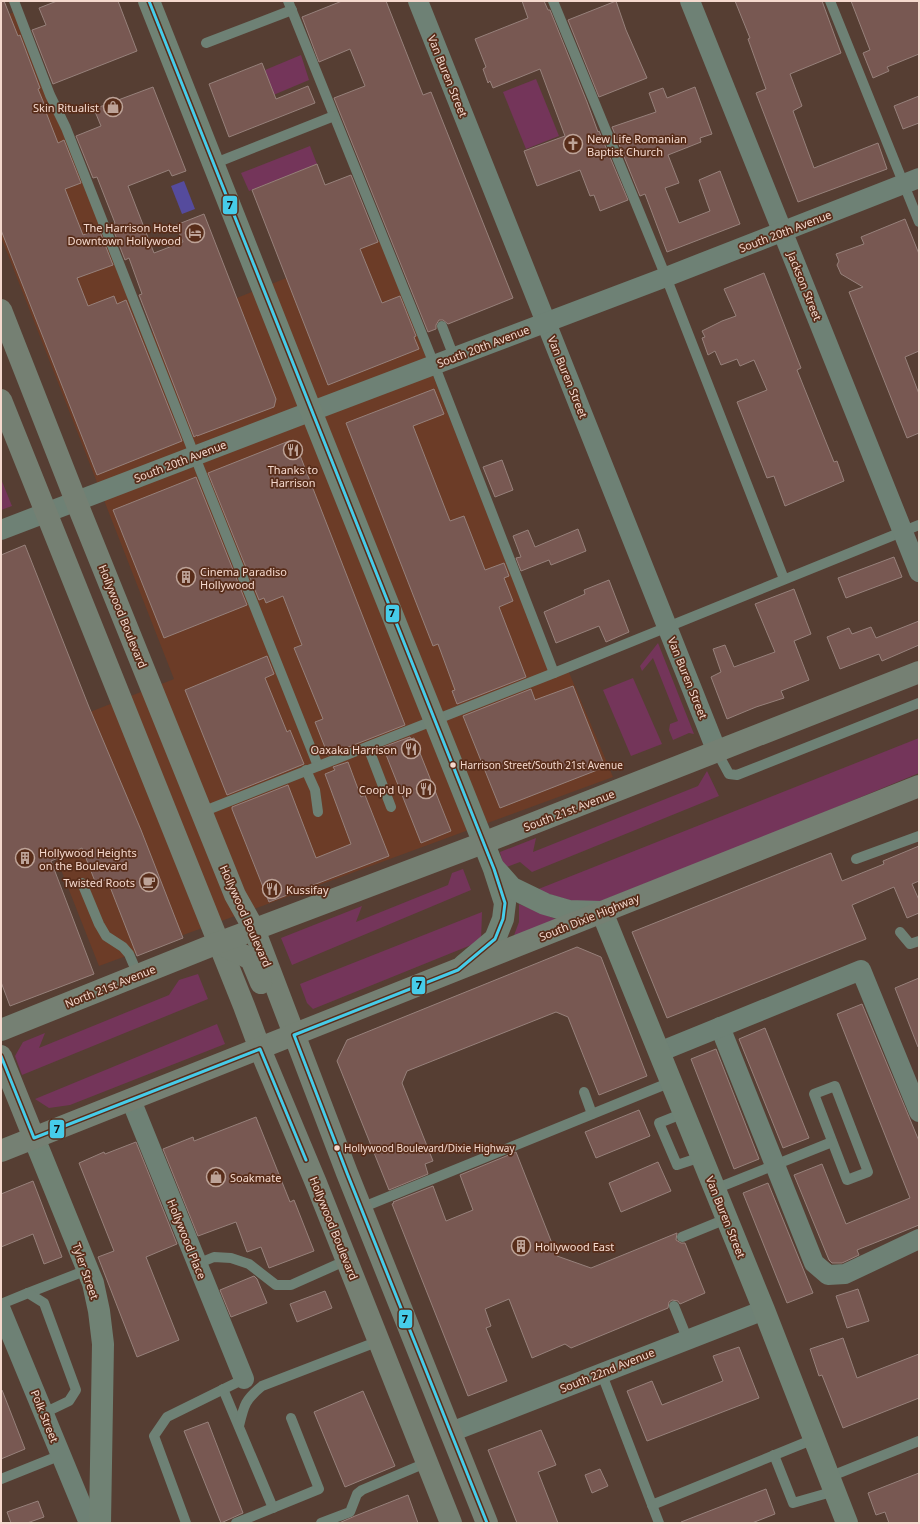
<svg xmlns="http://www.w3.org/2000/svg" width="920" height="1524" font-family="'Noto Sans',sans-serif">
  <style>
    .built { fill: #6c3c27 }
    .green { fill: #74355a }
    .water { fill: #554b9d }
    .building { fill: #785852; stroke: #97817b }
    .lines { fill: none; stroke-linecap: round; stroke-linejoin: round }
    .service { stroke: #6e8175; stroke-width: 10 }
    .minor { stroke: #6e8175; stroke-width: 20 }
    .secondary { stroke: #708274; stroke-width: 22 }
    .primary { stroke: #758073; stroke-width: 22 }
    .bus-1-casing { stroke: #582d1a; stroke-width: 6 }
    .bus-1 { stroke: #46cce9; stroke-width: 3 }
    .bus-dot { fill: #f5d9ce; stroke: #582d1a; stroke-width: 1.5 }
    .labels { text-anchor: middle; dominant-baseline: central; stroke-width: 3.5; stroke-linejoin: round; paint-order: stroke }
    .bus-label { font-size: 10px; fill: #f5d9ce; stroke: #582d1a; text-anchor: start }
    .street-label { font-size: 11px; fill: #f5d9ce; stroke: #582d1a }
    .poi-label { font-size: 11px; fill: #f5d9ce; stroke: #582d1a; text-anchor: start }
    .line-badge { stroke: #582d1a; stroke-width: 1.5 }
    .pale-badge-label { font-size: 11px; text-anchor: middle; font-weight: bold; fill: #111 }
  </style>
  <rect width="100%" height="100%" fill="#563e33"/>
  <polygon class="built" points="14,12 62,126 143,336 380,240 551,677 568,670 613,777 99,966 11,743 174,679 1,237 1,18"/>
  <g class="green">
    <polygon points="301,55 309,80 271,96 266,83 269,81 265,70"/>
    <polygon points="536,79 559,136 526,149 503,92"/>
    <polygon points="310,146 317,164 249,191 241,173"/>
    <polygon points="1,479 12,506 1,510"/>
    <polygon points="658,643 694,734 689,733 673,740 669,730 670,724 678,721 653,658 642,671 640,666"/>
    <polygon points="633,678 662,744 631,756 603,690"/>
    <polygon points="919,738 919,773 791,826 588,906 536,890"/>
    <polygon points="707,771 719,796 532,872 520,862 504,868 500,852 536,838 533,852 698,786"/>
    <polygon points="463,869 471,890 292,965 281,938 362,906 356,922 448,885 452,873"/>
    <polygon points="519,904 558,920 513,938 519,922"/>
    <polygon points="482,912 481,941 313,1009 307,1003 300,984"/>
    <polygon points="198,974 208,999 22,1075 15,1056 23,1042 45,1033 39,1048 169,995 179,980"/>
    <polygon points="217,1024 225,1044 70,1105 49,1108 35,1099"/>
  </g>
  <polygon class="water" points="184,181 195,209 182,214 171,186"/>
  <g class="building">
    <polygon points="1,1 4,1 18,36 20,35 40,88 38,89 45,106 44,107 58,143 64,140 81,183 65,189 83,235 99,229 113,265 77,278 88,306 114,296 117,304 126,300 182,441 97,475 1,230"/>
    <polygon points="57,1 118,1 137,51 53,84 32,30 46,25 39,8"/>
    <polygon points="342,1 386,1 423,95 431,92 513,298 448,324 443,320 439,320 436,325 436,329 428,332 334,98 365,86 350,49 319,62 302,17"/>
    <polygon points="522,1 544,1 548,10 550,10 587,102 598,132 599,131 628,200 600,211 594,195 590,196 580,170 537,186 524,151 565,136 540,69 493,88 490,81 488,83 483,69 486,67 475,39 528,18"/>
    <polygon points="616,1 626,30 647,78 599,97 568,20"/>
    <polygon points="735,1 822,1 841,53 790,74 802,106 793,111 814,168 878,143 887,169 798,202 756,93 766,89 748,39 750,38"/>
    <polygon points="851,1 919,1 919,54 887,67 889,71 873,78 863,53 870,50"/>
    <polygon points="262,63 276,99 308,86 315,103 229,137 209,84"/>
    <polygon points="153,87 186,171 172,176 169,170 128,186 154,253 183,242 176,225 204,214 276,399 274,407 197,436 197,435 194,437 139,295 142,294 129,258 125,260 111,224 115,223 97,177 93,178 76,136 101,126 94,109"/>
    <polygon points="695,87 712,134 700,138 701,142 668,155 679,183 665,188 679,223 710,211 699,180 720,171 740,224 667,252 645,194 640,196 612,127 656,112 649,93 663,88 667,98"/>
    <polygon points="919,96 919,123 903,129 894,106"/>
    <polygon points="317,164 325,185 351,175 378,242 360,249 382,303 400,296 416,336 414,337 419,349 328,385 252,190"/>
    <polygon points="905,219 919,254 919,351 905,357 919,394 919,433 907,438 849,292 863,287 841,274 837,265 839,261 836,254 864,244 861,237"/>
    <polygon points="764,273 801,368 797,370 834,462 837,461 844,481 785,506 774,476 767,478 737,402 767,390 754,360 740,366 737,359 721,365 715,351 708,355 702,338 705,337 702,331 722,321 736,316 724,289"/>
    <polygon points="434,389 444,414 413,426 450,521 464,516 485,570 504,563 509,576 504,578 513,601 499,607 526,677 457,704 452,691 455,690 438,644 433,646 346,423"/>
    <polygon points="289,441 296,445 405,725 328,755 315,722 323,719 294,648 302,645 283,596 266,603 264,598 259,600 208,473"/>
    <polygon points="502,460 513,490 495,497 483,467"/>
    <polygon points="196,477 247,605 164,638 113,510"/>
    <polygon points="578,529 586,551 551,565 549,560 521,571 516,558 521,557 513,536 528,530 535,547"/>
    <polygon points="25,545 89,707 141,830 183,938 137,956 107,879 96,884 82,848 51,861 94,974 10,1006 1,982 1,555"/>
    <polygon points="894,557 902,577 846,598 838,578"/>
    <polygon points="609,580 629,632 606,642 599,626 556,643 544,612 585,594 584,590"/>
    <polygon points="794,589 811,634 794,641 809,680 781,691 784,698 756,707 727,719 711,677 721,672 713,649 725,645 734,667 775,652 755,604"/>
    <polygon points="919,621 919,645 882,661 879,654 840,669 827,637 849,628 852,634 871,627 876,638"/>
    <polygon points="267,656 274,674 265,678 287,732 290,730 304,764 227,795 185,690"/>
    <polygon points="573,686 605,767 500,808 463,716 531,689 535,700"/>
    <polygon points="410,737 411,739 414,738 451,831 421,843 383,747"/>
    <polygon points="348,762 361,797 365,795 389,856 269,902 232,809 232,807 288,785 316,858 351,844 325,774 335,770 333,767"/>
    <polygon points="919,846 919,881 912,884 919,900 919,913 907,918 894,887 852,905 866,939 667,1018 632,932 831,853 842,881 884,864 883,861"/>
    <polygon points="577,947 601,957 647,1076 599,1095 568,1017 556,1012 407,1071 402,1083 433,1161 425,1164 428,1174 389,1190 337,1061 347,1040"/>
    <polygon points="919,978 919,1047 918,1047 895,988"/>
    <polygon points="862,1004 919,1141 919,1225 857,1250 859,1255 842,1263 832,1263 829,1260 794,1175 822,1164 846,1224 910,1198 837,1014"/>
    <polygon points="765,1028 809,1138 783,1148 739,1039"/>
    <polygon points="716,1049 759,1159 734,1169 691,1059"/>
    <polygon points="639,1110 650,1136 596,1158 585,1132"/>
    <polygon points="256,1117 290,1202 294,1200 314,1251 269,1268 261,1247 247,1252 236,1222 198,1236 163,1149 193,1137 194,1141"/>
    <polygon points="136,1142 177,1244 146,1257 179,1340 137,1357 98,1257 114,1251 79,1163 104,1152 105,1154"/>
    <polygon points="516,1152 557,1256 591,1268 677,1233 676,1240 681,1243 685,1243 705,1293 680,1304 678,1301 672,1300 669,1302 668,1308 571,1348 565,1344 532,1358 509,1299 485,1309 491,1326 486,1328 507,1381 468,1396 392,1204 394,1203 393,1202 433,1186 446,1221 473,1210 460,1175"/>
    <polygon points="658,1162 671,1191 621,1212 609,1183"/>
    <polygon points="33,1181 62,1257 44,1264 33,1234 1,1247 1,1194"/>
    <polygon points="768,1183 813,1293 787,1303 743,1193"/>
    <polygon points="254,1276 257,1279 267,1303 231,1317 220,1290"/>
    <polygon points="858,1289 869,1321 847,1328 836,1296"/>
    <polygon points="325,1291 332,1308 297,1322 290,1304"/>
    <polygon points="843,1338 857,1378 919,1354 919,1398 843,1428 822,1375 819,1376 810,1349"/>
    <polygon points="739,1347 759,1398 647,1441 627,1391 652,1381 662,1405 723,1381 713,1356"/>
    <polygon points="2,1390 25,1449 1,1459 1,1391"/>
    <polygon points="363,1391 395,1466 345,1487 314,1412"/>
    <polygon points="208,1422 243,1513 221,1523 184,1431"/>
    <polygon points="541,1430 556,1465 538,1472 558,1523 517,1523 488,1450"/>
    <polygon points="600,1469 608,1486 592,1493 585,1475"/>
    <polygon points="919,1473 919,1523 889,1523 885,1512 876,1515 868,1493"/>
    <polygon points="766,1489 775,1514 752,1523 682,1523 681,1522"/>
    <polygon points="408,1495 418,1523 339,1523 355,1516"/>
    <polygon points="38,1501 44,1517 27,1523 11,1523 7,1512"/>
  </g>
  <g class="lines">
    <g class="service">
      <polyline points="14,1 50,95 66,128 201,472 318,766"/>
      <polyline points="288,1 434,364 554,673"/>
      <polyline points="553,1 666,277 784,579"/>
      <polyline points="830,1 919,222"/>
      <polyline points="206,43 292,10"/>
      <polyline points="213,164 334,116"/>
      <polyline points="442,326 454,357"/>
      <polyline points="368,747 391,807"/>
      <polyline points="717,752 729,774 737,775 919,703"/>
      <polyline points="306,770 315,790 318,812"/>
      <polyline points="202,812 554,673 919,525"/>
      <polyline points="856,859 919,836"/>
      <polyline points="82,883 99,924 106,936 123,947 129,954 138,975"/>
      <polyline points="900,932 910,944 919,941"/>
      <polygon points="835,1086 868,1172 847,1180 814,1094"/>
      <polyline points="584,1092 592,1114"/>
      <polyline points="684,1113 659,1123 677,1165 701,1157"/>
      <polyline points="715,1189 832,1142"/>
      <polyline points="361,1208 671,1082"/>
      <polyline points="682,1237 726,1219"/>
      <polyline points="197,1264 214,1257 231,1258 249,1264 276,1285 291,1285 347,1260"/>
      <polyline points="28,1293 87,1270"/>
      <polyline points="1,1304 28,1293 44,1303 76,1390 69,1401 44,1413"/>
      <polyline points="674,1306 687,1338"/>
      <polyline points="601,1372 659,1523"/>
      <polyline points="223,1389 273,1508"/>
      <path d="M239,1426C244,1405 245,1400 262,1386L379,1341"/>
      <polyline points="774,1455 793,1503 835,1491"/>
      <polyline points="829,1477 919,1441"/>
      <polyline points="1,1479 61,1455"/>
      <polyline points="652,1505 814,1439"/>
      <polyline points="186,1523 154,1436 167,1417 244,1379"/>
      <polyline points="236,1523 319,1489 291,1418"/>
      <polyline points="321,1523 350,1512 357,1494 362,1490 428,1462"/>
    </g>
    <g class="minor">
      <polyline points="418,1 717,752"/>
      <polyline points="690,1 919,572"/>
      <polyline points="1,530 291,419 666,277 919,178"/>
      <polyline points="720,1027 814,1263 828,1275 845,1274 919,1239"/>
      <polyline points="659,1052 861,970 919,1112"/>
      <polyline points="131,1100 244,1379"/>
      <polyline points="1,1310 89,1523"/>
      <polyline points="451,1432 764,1310"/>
    </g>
    <g class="secondary">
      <polyline points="149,1 311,411 494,869 505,903 503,919 495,939 464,965"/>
      <polyline points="495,869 512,888 545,904 569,911 602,912 764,1310 847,1523"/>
      <polyline points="34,1138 93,1283 99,1311 103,1344 100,1523"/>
    </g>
    <g class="primary">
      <polyline points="1,310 76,501 235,895 254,929 347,1173 487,1523"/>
      <polyline points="1,400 244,1006 260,1049 316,1183 451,1523"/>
      <polyline points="218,943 251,959 261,983"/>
      <polyline points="1,1030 218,943 483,843 919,672"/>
      <polyline points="1,1056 34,1138"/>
      <polyline points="1,1151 919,786"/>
    </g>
    <defs>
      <g id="bus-1">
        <polyline points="149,1 494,869 505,903 503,919 495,939 458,970 294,1035 347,1173 487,1523"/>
        <polyline points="1,1056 34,1138 260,1049 306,1160"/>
      </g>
    </defs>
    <use href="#bus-1" class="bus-1-casing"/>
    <use href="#bus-1" class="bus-1"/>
  </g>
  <defs>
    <symbol id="shop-ring" viewBox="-11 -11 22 22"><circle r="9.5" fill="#582d1a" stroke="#bda398" stroke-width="1.5"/><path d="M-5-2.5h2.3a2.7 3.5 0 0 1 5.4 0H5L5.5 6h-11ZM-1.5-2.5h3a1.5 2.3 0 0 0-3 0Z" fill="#bda398"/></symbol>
    <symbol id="church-ring" viewBox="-11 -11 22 22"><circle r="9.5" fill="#582d1a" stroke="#bda398" stroke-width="1.5"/><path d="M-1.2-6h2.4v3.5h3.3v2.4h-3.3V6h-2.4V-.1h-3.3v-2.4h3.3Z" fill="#bda398"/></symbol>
    <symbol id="hotel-ring" viewBox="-11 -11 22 22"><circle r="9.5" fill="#582d1a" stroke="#bda398" stroke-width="1.5"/><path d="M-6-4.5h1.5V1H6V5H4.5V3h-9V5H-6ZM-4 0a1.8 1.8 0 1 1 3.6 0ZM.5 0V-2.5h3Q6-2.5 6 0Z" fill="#bda398"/></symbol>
    <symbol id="restaurant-ring" viewBox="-11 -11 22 22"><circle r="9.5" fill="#582d1a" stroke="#bda398" stroke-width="1.5"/><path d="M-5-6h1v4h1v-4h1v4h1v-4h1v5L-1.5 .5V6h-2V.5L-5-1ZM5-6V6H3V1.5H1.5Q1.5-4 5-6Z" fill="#bda398"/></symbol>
    <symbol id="building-ring" viewBox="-11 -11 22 22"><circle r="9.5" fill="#582d1a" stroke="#bda398" stroke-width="1.5"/><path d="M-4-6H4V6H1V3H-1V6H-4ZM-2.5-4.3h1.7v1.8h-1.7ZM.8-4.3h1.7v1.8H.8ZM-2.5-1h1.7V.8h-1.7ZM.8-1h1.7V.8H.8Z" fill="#bda398"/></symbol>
    <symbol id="cafe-ring" viewBox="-11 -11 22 22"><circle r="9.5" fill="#582d1a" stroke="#bda398" stroke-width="1.5"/><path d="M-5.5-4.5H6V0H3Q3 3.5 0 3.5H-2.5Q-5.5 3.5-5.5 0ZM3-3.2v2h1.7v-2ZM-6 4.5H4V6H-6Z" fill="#bda398"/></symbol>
  </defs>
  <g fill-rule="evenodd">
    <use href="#shop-ring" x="102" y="96" width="22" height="22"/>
    <use href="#church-ring" x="562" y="133" width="22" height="22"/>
    <use href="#hotel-ring" x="184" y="222" width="22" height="22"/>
    <use href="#restaurant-ring" x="282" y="439" width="22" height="22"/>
    <use href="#building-ring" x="175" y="566" width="22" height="22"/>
    <use href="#restaurant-ring" x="400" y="738" width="22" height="22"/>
    <use href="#restaurant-ring" x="415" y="778" width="22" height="22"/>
    <use href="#building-ring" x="14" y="847" width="22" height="22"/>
    <use href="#cafe-ring" x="138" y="871" width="22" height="22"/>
    <use href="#restaurant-ring" x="261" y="878" width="22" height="22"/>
    <use href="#shop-ring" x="205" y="1166" width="22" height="22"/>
    <use href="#building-ring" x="510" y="1235" width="22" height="22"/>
  </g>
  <g class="bus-dot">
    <circle cx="453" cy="765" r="3.5"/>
    <circle cx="337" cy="1148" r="3.5"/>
  </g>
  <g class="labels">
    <g class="bus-label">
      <text x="460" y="765">Harrison Street/South 21st Avenue</text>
      <text x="344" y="1148">Hollywood Boulevard/Dixie Highway</text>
    </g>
    <g class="street-label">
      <text transform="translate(448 76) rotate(68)">Van Buren Street</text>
      <text transform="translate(785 231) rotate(-21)">South 20th Avenue</text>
      <text transform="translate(805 286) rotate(68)">Jackson Street</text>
      <text transform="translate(483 346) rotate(-21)">South 20th Avenue</text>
      <text transform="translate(568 377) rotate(68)">Van Buren Street</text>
      <text transform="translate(180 461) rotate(-21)">South 20th Avenue</text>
      <text transform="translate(123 616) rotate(68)">Hollywood Boulevard</text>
      <text transform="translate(688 678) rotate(68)">Van Buren Street</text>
      <text transform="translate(569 810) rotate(-21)">South 21st Avenue</text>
      <text transform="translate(246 916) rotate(66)">Hollywood Boulevard</text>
      <text transform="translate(589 917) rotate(-22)">South Dixie Highway</text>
      <text transform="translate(110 986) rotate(-22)">North 21st Avenue</text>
      <text transform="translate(726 1217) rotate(68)">Van Buren Street</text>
      <text transform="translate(334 1228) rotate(68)">Hollywood Boulevard</text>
      <text transform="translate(187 1239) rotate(68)">Hollywood Place</text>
      <text transform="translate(86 1271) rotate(71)">Tyler Street</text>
      <text transform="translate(607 1370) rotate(-22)">South 22nd Avenue</text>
      <text transform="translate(45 1416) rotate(68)">Polk Street</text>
    </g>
    <g class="poi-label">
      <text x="99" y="107" text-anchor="end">Skin Ritualist</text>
      <text x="587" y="138">New Life Romanian<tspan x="587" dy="13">Baptist Church</tspan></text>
      <text x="181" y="227" text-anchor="end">The Harrison Hotel<tspan x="181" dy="13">Downtown Hollywood</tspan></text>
      <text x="293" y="469" text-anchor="middle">Thanks to<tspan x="293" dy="13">Harrison</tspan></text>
      <text x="200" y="571">Cinema Paradiso<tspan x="200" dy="13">Hollywood</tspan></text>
      <text x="397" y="749" text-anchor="end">Oaxaka Harrison</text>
      <text x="412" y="789" text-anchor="end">Coop'd Up</text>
      <text x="39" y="852">Hollywood Heights<tspan x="39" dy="13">on the Boulevard</tspan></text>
      <text x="135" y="882" text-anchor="end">Twisted Roots</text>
      <text x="286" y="889">Kussifay</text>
      <text x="230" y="1177">Soakmate</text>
      <text x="535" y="1246">Hollywood East</text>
    </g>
  </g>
  <g class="line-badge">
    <rect x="222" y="195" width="16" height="20" rx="4" fill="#46cce9"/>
    <rect x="385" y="604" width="15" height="19" rx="4" fill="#46cce9"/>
    <rect x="411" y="976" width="15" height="19" rx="4" fill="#46cce9"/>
    <rect x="49" y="1119" width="16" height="20" rx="4" fill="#46cce9"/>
    <rect x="398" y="1309" width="15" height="20" rx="4" fill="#46cce9"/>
  </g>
  <g class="pale-badge-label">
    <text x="230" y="209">7</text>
    <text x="392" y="617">7</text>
    <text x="419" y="989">7</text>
    <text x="57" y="1133">7</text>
    <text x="405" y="1323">7</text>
  </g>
  <rect width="920" height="1524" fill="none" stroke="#f5d9ce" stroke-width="4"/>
</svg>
